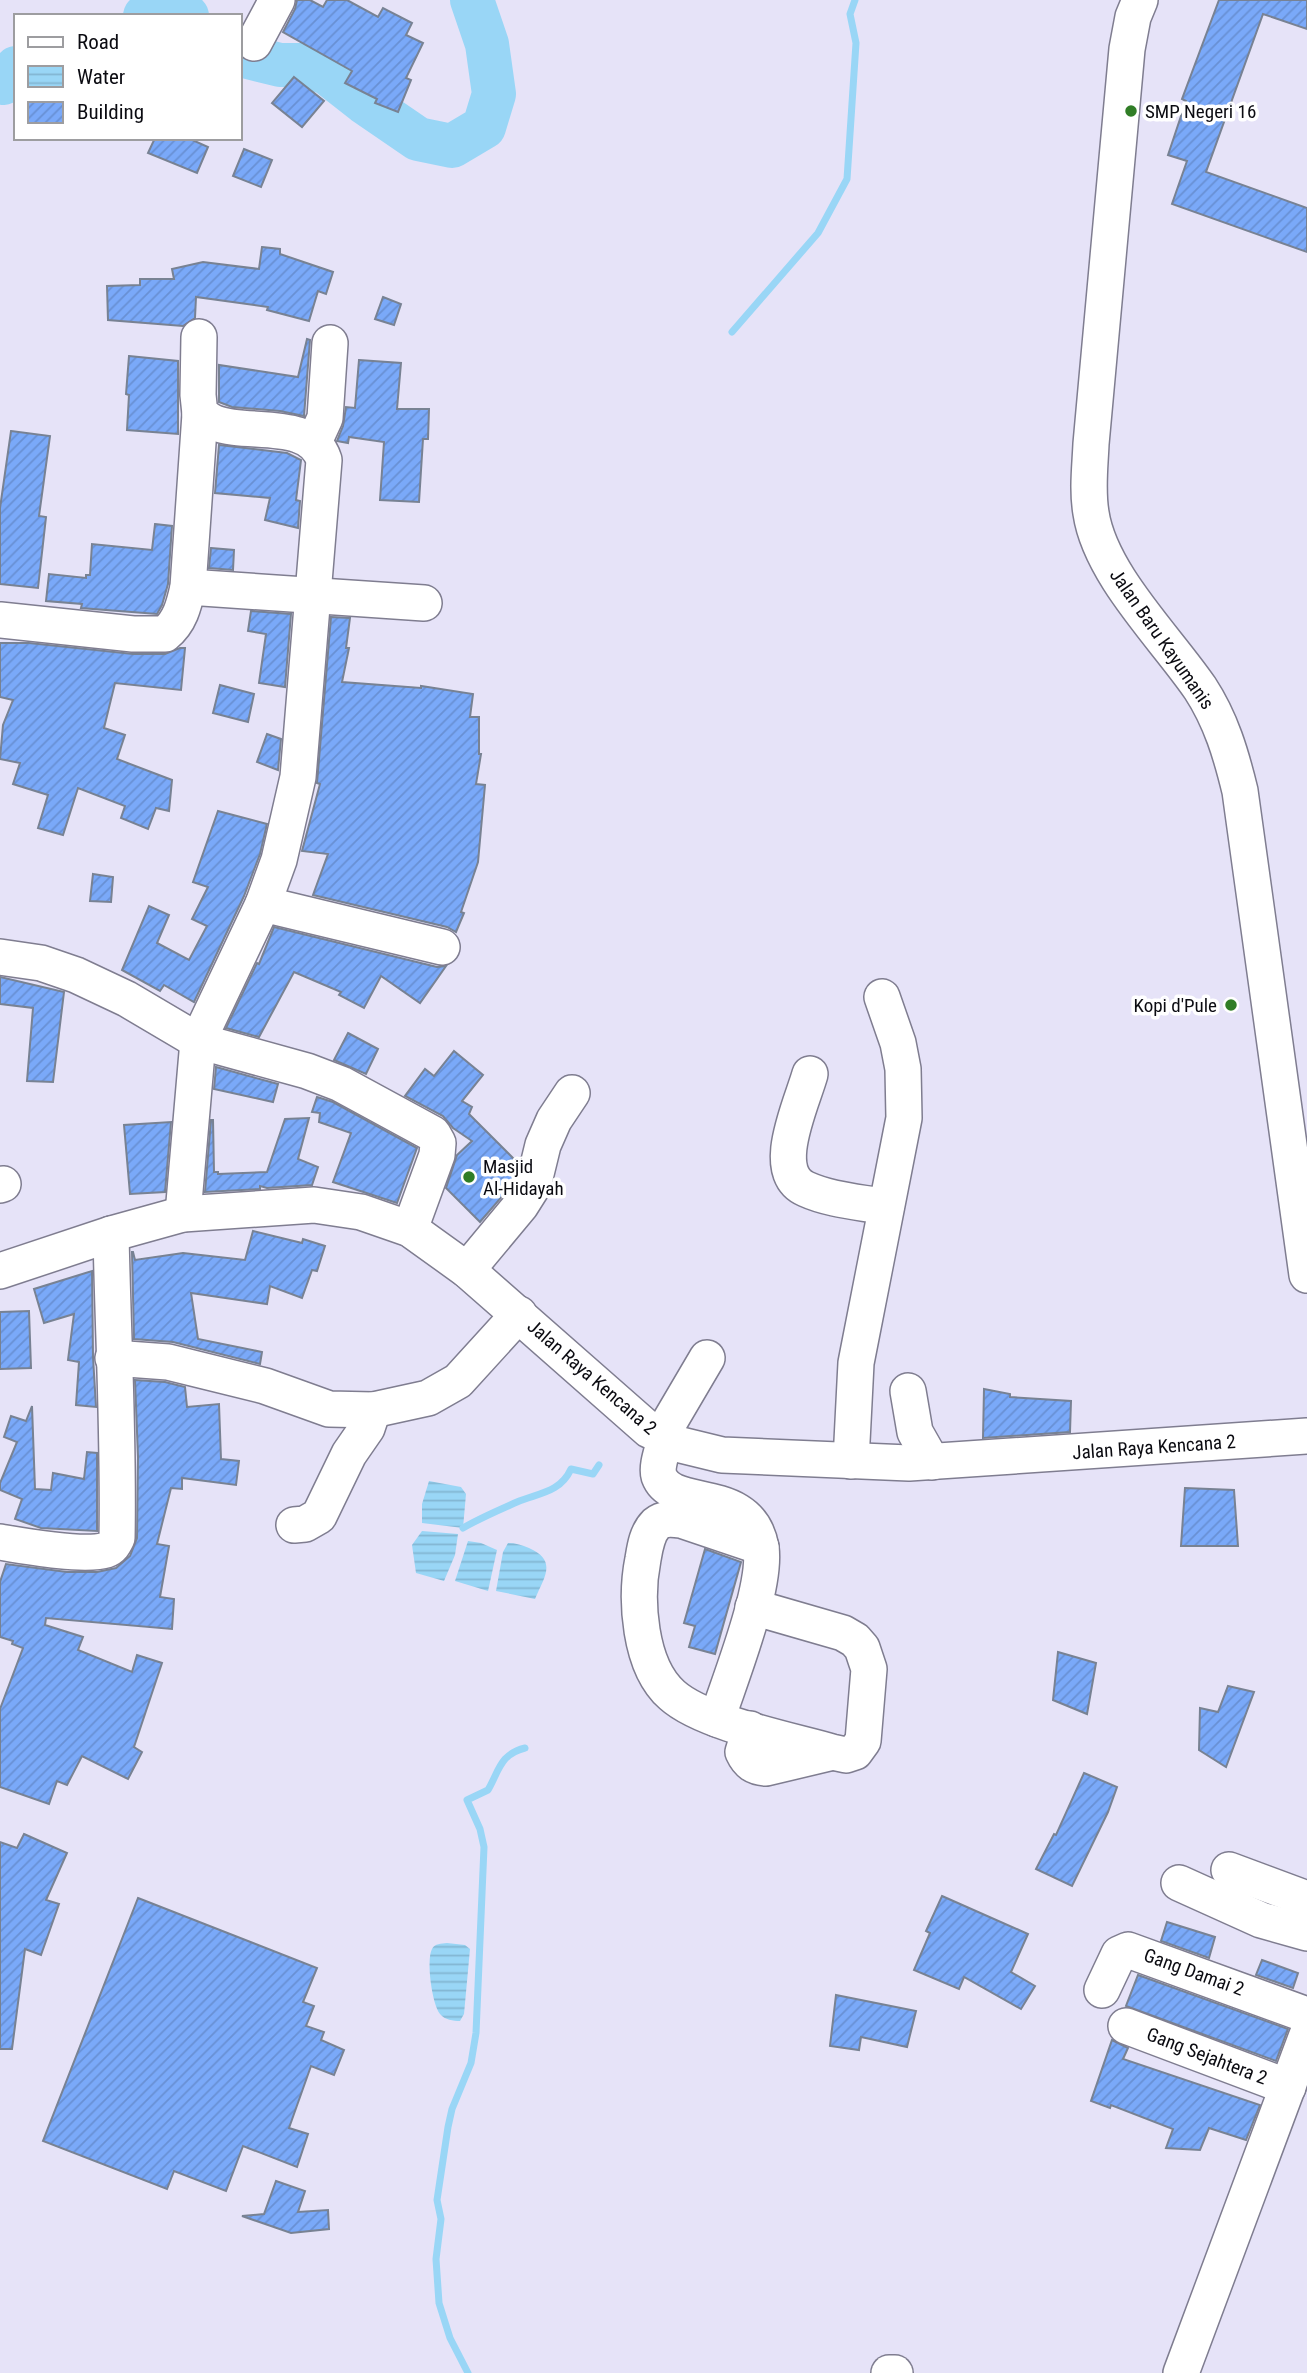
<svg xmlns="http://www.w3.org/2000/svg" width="1307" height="2373" font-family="'Roboto Condensed',sans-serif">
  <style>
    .water { fill: url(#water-rules) }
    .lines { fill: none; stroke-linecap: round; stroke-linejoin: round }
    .stream { stroke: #99d6f6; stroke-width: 7 }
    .river { stroke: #99d6f6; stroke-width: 44 }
    .building { fill: url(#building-hatch); stroke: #788293; stroke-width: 2 }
    .minor-casing { stroke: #7f7d90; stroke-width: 38 }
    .minor { stroke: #fff; stroke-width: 35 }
    .poi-dot { fill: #307d26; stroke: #fff; stroke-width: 2.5 }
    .labels { text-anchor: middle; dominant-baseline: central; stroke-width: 7; stroke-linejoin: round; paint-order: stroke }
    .poi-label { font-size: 19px; fill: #0b0b11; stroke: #fff; text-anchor: start }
    .street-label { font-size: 19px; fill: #0b0b11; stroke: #fff }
  </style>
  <defs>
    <pattern id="water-rules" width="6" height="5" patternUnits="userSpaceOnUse" patternTransform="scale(1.75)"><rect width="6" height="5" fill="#99d6f6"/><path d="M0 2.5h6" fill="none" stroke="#82b6d2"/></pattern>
    <pattern id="building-hatch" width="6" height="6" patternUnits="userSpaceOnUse" patternTransform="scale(1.75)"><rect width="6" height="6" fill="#7aa9f9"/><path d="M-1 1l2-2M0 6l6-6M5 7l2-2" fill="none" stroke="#6890d4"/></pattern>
  </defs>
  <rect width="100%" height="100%" fill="#e6e3f8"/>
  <g class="water">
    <polygon points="429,1481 461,1487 466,1494 463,1528 422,1523 422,1504"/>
    <polygon points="422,1531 458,1534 455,1555 444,1581 416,1573 412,1545"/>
    <polygon points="468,1541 481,1543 497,1550 488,1591 455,1581"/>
    <path d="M508,1543C516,1543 522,1545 529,1548C558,1561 544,1577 535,1599L496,1591L503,1552Z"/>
    <path d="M447,1943L465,1945L470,1949L464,2014L460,2021C453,2021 445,2020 440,2014C432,2004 426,1960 432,1949C435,1943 441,1944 447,1943Z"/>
  </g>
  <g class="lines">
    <g class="stream">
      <polyline points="732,332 818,233 847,179 856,43 850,14 855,0"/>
      <path d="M463,1528C480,1518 499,1510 517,1502C538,1493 560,1493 571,1469L593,1474L599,1465"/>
      <path d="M468,2373L450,2338L439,2303L436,2259L441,2219L437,2200L448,2127L452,2109L471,2063L476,2033L484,1847L480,1829L467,1800L488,1790C499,1771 500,1754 525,1748"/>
    </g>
    <g class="river">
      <polyline points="145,16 156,8 177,6 187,16"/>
      <polyline points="240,55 280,65 305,65 327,73 364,102 418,139 452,146 484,127 494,94 487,44 472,0"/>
      <polyline points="3,83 16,68"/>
    </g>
  </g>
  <g class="building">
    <polygon points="297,0 310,0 323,7 327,0 347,0 378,17 383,8 412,23 406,35 423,43 406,78 411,80 398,112 375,103 377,99 345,83 352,71 283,32 295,9"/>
    <polygon points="1219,0 1307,0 1307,29 1263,14 1206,172 1307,208 1307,252 1172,204 1187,161 1168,155 1186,101 1182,99"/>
    <polygon points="294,77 324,101 302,127 272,103"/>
    <polygon points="155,138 188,138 208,147 197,173 148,153"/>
    <polygon points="244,149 272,160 261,187 233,176"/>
    <polygon points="262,247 280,249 280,254 333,272 326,294 318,291 309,321 267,310 268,307 196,297 195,318 183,326 108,320 107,286 140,285 140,279 174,279 172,269 203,262 259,269"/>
    <polygon points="383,297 401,304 394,325 375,319"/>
    <polygon points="307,339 310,340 304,416 280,411 232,407 219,402 219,365 298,377"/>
    <polygon points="129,356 178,361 178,434 127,430 129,395 126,394"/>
    <polygon points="359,360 401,363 397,409 429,409 428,439 423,439 419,502 380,500 384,442 349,437 348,443 337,441 343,426 346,407 355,408"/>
    <polygon points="11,431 50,436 39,516 46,517 38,588 0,584 0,508"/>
    <polygon points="219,445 287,453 301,460 296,500 300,501 298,528 265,520 270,498 215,493"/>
    <polygon points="155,524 172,526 168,584 162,605 157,614 81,608 82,604 46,601 49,574 86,578 86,575 90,575 92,544 152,550"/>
    <polygon points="211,548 234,550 233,570 209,568"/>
    <polygon points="251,611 291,614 285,687 259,683 266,634 248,631"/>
    <polygon points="331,617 350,618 346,648 349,648 342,682 421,688 421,686 473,694 470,717 479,717 479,754 481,754 476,784 485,785 478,862 461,912 464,913 456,932 447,927 313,895 328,854 302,851 320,784 317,783"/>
    <polygon points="0,643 29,643 133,654 165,654 180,648 185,648 181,690 115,683 104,728 125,735 117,759 172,780 169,811 156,808 148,829 121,818 125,806 78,788 63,835 38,828 48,795 13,784 20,763 0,759 3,725 13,700 0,697"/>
    <polygon points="220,685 254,694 248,722 213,713"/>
    <polygon points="267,734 281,739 278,770 257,762"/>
    <polygon points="218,811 267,824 260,854 244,896 194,1002 164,985 160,991 122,970 149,906 169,915 157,943 189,960 207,926 192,919 208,887 193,882"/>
    <polygon points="93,874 113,877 111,902 90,901"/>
    <polygon points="274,927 437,967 446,966 420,1003 381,976 364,1008 339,995 341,992 294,972 259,1037 226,1028 257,963 259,964"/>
    <polygon points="0,977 64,992 53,1082 27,1081 33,1008 0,1004"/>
    <polygon points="348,1033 378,1049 366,1074 334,1060"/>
    <polygon points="454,1051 483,1075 462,1101 472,1107 469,1114 518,1163 514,1178 505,1193 480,1222 446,1188 457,1155 472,1141 453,1128 443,1116 405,1096 425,1069 434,1076"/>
    <polygon points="216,1067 278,1084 273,1102 214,1089"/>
    <polygon points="317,1097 333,1102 417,1148 397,1203 333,1182 351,1133 319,1122 320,1113 312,1112"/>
    <polygon points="309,1118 298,1159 318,1167 312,1185 267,1188 260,1186 260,1189 205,1192 211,1120 213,1120 214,1172 218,1172 218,1174 267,1172 285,1119"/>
    <polygon points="171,1122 165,1192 130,1194 124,1125"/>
    <polygon points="253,1231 302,1243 303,1239 325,1246 317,1271 312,1270 302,1298 270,1286 267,1304 191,1293 198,1339 262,1352 260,1364 173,1342 134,1339 132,1252 133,1252 135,1260 183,1253 245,1260"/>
    <polygon points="92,1271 93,1357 96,1407 76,1405 79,1362 68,1360 74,1314 44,1323 34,1289"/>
    <polygon points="29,1311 31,1368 0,1369 0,1312"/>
    <polygon points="135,1380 165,1382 185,1387 187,1407 219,1404 221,1459 239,1461 236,1485 182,1478 182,1489 171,1488 157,1544 169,1546 160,1597 174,1599 172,1629 46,1618 45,1625 83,1637 78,1650 132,1672 137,1655 162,1663 134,1747 142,1752 128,1779 82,1756 67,1785 57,1781 49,1804 0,1787 0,1709 23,1648 12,1644 13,1641 0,1637 0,1582 6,1564 67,1572 97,1572 116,1568 130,1556 137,1538 138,1457"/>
    <polygon points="984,1389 1010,1394 1010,1397 1071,1401 1070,1432 983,1438"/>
    <polygon points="32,1406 35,1489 51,1490 53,1473 84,1479 87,1452 97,1453 97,1531 41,1528 15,1519 22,1499 0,1490 0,1483 17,1442 4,1437 11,1416 26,1421"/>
    <polygon points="1185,1488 1234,1490 1238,1546 1181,1546"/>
    <polygon points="705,1549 741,1562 715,1654 689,1647 695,1626 684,1623"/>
    <polygon points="1058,1652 1096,1663 1087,1714 1053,1700"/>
    <polygon points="1228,1686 1254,1692 1226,1767 1199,1750 1200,1708 1218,1712"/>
    <polygon points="1084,1773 1117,1787 1108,1812 1072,1886 1036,1869 1054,1834 1056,1835"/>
    <polygon points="24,1834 67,1853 46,1900 59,1904 41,1955 25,1949 12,2049 0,2049 0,1842 17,1848"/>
    <polygon points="942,1896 1028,1934 1011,1972 1035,1986 1021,2009 964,1977 959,1989 914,1970 930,1933 926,1931"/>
    <polygon points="138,1898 317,1968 303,2002 314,2006 306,2026 324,2032 321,2040 344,2050 334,2075 311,2066 289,2128 308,2134 297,2167 243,2146 226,2191 174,2171 167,2189 43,2141"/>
    <polygon points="1167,1922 1215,1937 1209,1958 1161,1941"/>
    <polygon points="1262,1960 1298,1973 1293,1988 1256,1975"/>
    <polygon points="1138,1975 1288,2029 1276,2061 1126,2006"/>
    <polygon points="836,1995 916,2011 907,2047 861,2037 859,2050 830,2046"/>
    <polygon points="1112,2040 1128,2048 1123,2059 1260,2105 1246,2140 1209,2128 1200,2150 1166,2148 1173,2129 1111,2105 1110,2108 1091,2101"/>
    <polygon points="276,2181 305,2191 298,2212 328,2210 329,2229 291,2233 242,2216 264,2214"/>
  </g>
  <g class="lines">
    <defs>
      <g id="minor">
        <path d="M1140,0L1133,17L1127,49L1091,444C1090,467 1087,490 1091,513C1100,574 1165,637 1200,688C1221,720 1231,754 1240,791L1307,1275"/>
        <polyline points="254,43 277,0"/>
        <polyline points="314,442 325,418 330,343"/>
        <polyline points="188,587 424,603"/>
        <path d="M0,620L133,634H165C180,622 184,605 188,587L200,414"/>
        <polyline points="263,904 442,947"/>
        <polyline points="0,957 41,963 76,975 127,999 198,1041 307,1071 341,1084 433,1134 438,1143 437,1155 410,1229"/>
        <path d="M810,1074C802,1103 768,1173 806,1189C830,1200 860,1202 886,1207"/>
        <polyline points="0,1185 3,1184"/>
        <path d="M183,1214L198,1041L263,904L279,860L298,777L324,460C311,418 248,436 215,423C210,421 205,417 200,414L198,395L199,337"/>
        <polyline points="467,1270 521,1205 533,1186 543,1145 554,1120 572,1093"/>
        <polyline points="0,1271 111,1234 183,1214 314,1205 361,1212 410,1229 467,1270 649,1430 681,1445 722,1455 909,1463 1307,1436"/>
        <polyline points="113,1358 168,1362 265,1386 329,1409 373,1410 428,1398 458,1381 519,1314"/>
        <polyline points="908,1391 915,1432 932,1462"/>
        <path d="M665,1439C663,1449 656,1466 659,1476C672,1512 750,1483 761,1548C767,1587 730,1679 717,1719"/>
        <polyline points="672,1442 667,1426 707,1358"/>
        <polyline points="851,1461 856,1363 904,1118 903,1069 898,1043 882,997"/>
        <polyline points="294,1525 305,1524 319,1516 349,1454 367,1428 373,1410"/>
        <path d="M0,1542C24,1546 84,1557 106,1550C112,1548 114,1544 117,1538C119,1437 113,1336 111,1234"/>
        <path d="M753,1607L843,1633L855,1640L862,1648L869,1669L863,1741L855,1752L846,1755L832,1752C790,1740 703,1723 672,1695C639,1666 635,1599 643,1559C645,1547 647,1533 656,1524C663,1518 672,1519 681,1520L761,1547"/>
        <path d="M750,1729L743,1752C748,1763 754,1767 766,1768L829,1753"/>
        <polyline points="1229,1870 1307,1899"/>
        <polyline points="1179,1883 1261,1920 1307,1933"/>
        <polyline points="1102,1990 1119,1954 1128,1950 1307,2015"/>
        <polyline points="1126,2026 1288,2087"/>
        <polyline points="889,2373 895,2373"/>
        <polyline points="1181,2373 1307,2035"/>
      </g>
    </defs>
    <use href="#minor" class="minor-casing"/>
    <use href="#minor" class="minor"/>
  </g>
  <g class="poi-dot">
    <circle cx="1131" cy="111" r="7"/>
    <circle cx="1231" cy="1005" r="7"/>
    <circle cx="469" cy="1177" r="7"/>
  </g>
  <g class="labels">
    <g class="poi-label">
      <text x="1145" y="111">SMP Negeri 16</text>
      <text x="1217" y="1005" text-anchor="end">Kopi d'Pule</text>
      <text x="483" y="1166">Masjid<tspan x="483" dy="22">Al-Hidayah</tspan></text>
    </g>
    <g class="street-label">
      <text transform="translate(1162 639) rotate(55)">Jalan Baru Kayumanis</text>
      <text transform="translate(592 1377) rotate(41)">Jalan Raya Kencana 2</text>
      <text transform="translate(1154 1447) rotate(-4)">Jalan Raya Kencana 2</text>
      <text transform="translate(1194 1972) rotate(20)">Gang Damai 2</text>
      <text transform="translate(1207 2056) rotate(21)">Gang Sejahtera 2</text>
    </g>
  </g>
  <rect x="14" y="14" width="228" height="126" fill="#ffffff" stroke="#9d9da0" stroke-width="2"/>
  <rect x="28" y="37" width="35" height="10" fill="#ffffff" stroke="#9d9da0" stroke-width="2"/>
  <text x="77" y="49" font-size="21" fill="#0b0b11">Road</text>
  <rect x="28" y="66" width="35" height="21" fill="url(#water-rules)" stroke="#9d9da0" stroke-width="2"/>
  <text x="77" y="84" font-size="21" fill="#0b0b11">Water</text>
  <rect x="28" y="102" width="35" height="21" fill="url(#building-hatch)" stroke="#9d9da0" stroke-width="2"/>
  <text x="77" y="119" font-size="21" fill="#0b0b11">Building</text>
</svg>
